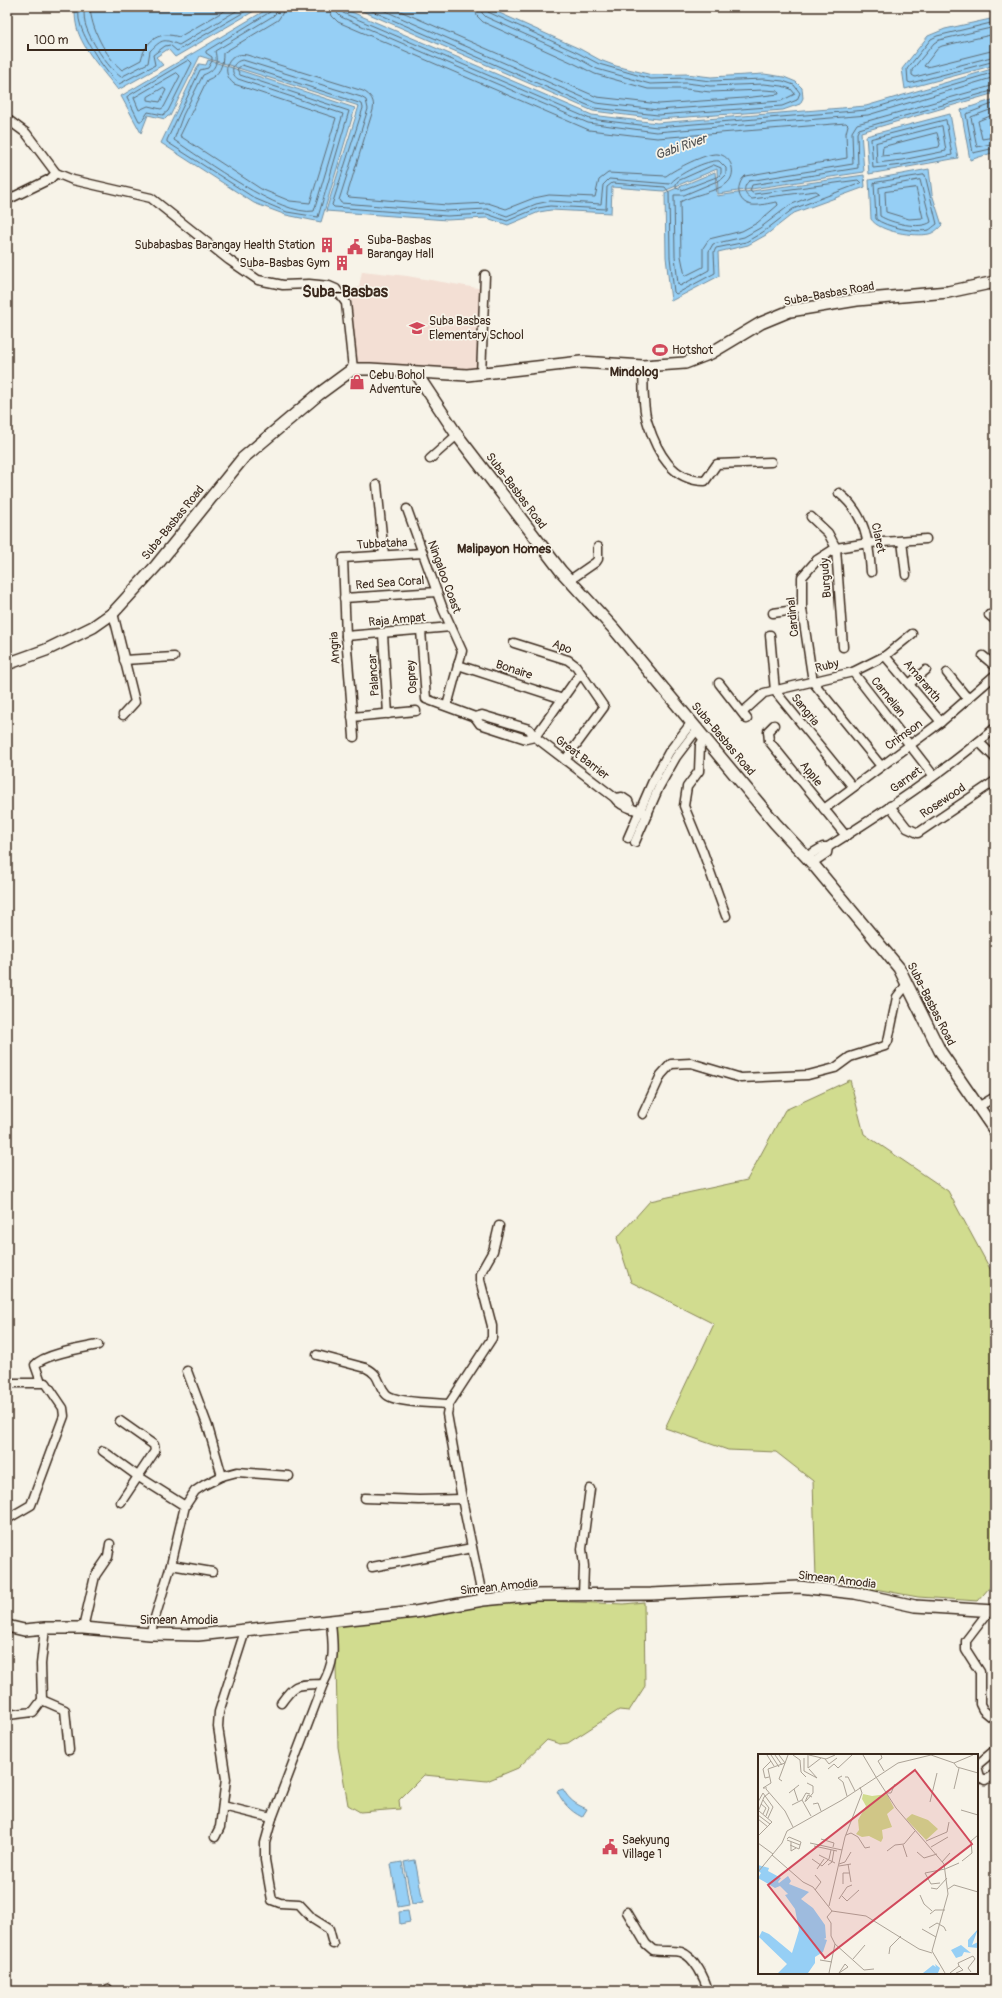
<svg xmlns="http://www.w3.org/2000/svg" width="1002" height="1998" font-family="Pangolin,sans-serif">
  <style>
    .built { fill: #f3dfd4 }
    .green { fill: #d1dc8f; stroke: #868356 }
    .water { fill: #96cff5; stroke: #728d9f }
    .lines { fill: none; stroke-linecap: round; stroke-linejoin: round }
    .shore { stroke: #5f6c74; stroke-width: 1 }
    .minor-casing { stroke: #3b2a1e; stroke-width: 11 }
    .tertiary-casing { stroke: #3b2a1e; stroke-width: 14 }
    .minor { stroke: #f7f3e8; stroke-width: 8 }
    .tertiary { stroke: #f7f3e8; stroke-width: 11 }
    .labels { text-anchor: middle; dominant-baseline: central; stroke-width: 3.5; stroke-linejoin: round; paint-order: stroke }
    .poi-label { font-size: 12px; fill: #3b2a1e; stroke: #f7f3e8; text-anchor: start }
    .street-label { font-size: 12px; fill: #3b2a1e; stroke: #f7f3e8 }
    .water-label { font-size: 13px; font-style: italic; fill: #525354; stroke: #f7f3e8 }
    .neighbourhood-label { font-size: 13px; font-weight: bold; fill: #3b2a1e; stroke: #f7f3e8 }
    .district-label { font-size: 16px; font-weight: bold; fill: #3b2a1e; stroke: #f7f3e8 }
    .inset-road { fill: none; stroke: #aca397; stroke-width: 1 }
    .view { fill: #d1495b; fill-opacity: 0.15; stroke: #d1495b; stroke-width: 2 }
    .inset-edge { fill: none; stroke: #3b2a1e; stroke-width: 2 }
  </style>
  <rect width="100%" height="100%" fill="#f7f3e8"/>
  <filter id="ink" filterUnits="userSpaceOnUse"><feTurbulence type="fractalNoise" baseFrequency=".025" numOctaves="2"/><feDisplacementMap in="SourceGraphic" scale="8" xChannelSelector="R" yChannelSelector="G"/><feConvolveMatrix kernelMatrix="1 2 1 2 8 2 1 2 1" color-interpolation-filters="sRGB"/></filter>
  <g filter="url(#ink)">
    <polygon class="built" points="362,271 407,276 483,289 480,372 354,365 351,290 359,287"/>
    <g class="green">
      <polygon points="850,1080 864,1134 948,1191 995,1278 995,1581 978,1601 918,1597 816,1578 813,1481 776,1452 728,1450 665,1428 714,1324 631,1282 617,1238 650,1201 747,1180 785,1110"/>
      <polygon points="520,1600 624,1604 644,1602 645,1686 629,1711 619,1710 568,1743 560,1744 547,1740 518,1768 487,1781 424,1775 399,1800 400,1809 360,1812 348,1805 338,1747 335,1627"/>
    </g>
    <g class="water">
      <path d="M75,7H261L175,57L168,49L156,57L163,65L118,90C104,72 79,46 76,23C75,18 75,12 75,7Z"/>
      <polygon points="271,7 340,7 592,115 657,123 866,106 995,68 995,93 861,132 864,172 718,194 717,169 664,191 612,187 611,213 551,210 539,212 508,225 487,218 447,220 326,211 359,106 200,56 170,116 168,116 165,119 148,115 141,133 121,96"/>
      <polygon points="353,7 486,7 580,49 600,60 616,66 652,75 686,74 711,77 764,74 784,77 796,82 802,88 803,98 800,104 783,110 745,113 658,119 593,111"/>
      <polygon points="995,18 995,65 905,89 902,69 928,36 945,29"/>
      <polygon points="208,60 355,108 321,222 286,215 254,203 161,143 199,64 206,65"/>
      <polygon points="995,99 995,152 970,160 961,110"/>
      <polygon points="950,114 958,158 869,174 866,136"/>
      <path d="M929,169L932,194L942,225C939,228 934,233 929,234C915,237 879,232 871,219L869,180Z"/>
      <polygon points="715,172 717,196 864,175 865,187 794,213 766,235 748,245 718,252 719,276 671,301 666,257 665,193"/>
      <path d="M563,1789C569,1800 575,1804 587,1809L582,1817C570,1811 563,1803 557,1791Z"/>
      <polygon points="415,1860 423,1902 412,1904 404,1862"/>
      <polygon points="402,1862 409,1905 398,1907 391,1864"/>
      <polygon points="408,1911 410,1922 400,1924 399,1912"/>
    </g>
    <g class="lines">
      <g class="shore">
        <path d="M79,7C79,12 78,18 80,23C83,38 107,75 119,84L155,65L153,55L165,46L170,45L177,51L253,7"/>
        <path d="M84,7C84,12 84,18 85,23C89,39 108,68 121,77L148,63L150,51C163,38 164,39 179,45L243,7"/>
        <path d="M90,7C91,28 105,56 122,70L141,60C146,39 160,31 179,37L231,7"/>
        <polyline points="272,7 270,12 206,51 206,53 212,57 212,61 208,68 200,70 167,140 167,142 256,199 287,212 318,217 349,111 240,75 237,69 242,65 362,104 363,108 332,205 334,207 447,216 487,214 507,221 538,208 550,206 606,209 607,187 612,183 665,187 669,192 670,257 674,292 676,294 715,273 714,252 716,248 746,242 763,232 793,209 861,183 858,180 754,194 750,191 752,185 858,168 857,133 859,129 995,90"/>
        <path d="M277,7V12L273,16L215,51C218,63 216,70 203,75L183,115L174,140C203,159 281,217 314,211L343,114L238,79C229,73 232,61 243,60L361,97L366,100L368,109L339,200L341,203L447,211L487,209L507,216L536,204L550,201L601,204L603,185L609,179L670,184C676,175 708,159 719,161L726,168V175L722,179L684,195H674L675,256L678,284L680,286L709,270V251L713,244L744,237L760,228L790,205L819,193L816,191L752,199C744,196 742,187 749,181L853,164L852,132L857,124L995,85"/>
        <path d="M284,7L282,14L278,20L223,53C223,66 220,75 207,80L180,136L261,189L290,201L310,203L336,118L234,84C219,72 229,51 247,55L363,91C371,95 375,101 373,110L347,195L349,197L447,205L488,203L506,209L534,198L549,195L595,197L599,180L608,173L666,176C675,169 706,153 717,154C732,155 738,175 726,184C715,192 692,195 680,202L681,256L685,276L703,267V248L709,239L742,231L757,223L778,205L777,202C769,203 760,206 752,205C737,203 735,185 745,176L847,158L846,133L848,125L846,123L657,138L589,130L338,22L332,16L329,7"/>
        <polyline points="335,7 337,13 341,17 588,123 656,132 868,115 995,77"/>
        <polyline points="340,7 343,13 590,119 657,127 867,110 995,72"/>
        <polyline points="363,7 594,108 658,115 782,106 797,100 800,93 794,85 783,81 764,79 711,81 686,78 651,79 599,64 578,53 488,12 486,7"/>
        <polyline points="376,7 596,103 658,110 781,101 795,94 791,89 782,86 764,84 710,86 686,83 650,84 597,69 576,57 486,17 482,13 481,7"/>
        <polyline points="391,7 597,97 659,104 744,98 779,94 778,91 764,90 710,92 686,89 648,89 595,74 573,63 483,22 477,16 475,7"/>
        <polyline points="995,22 937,36 931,39 907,69 908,82 911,83 995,61"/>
        <polyline points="995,27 939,40 934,43 912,70 912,75 915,77 995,56"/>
        <polyline points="995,34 942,46 938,48 924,66 927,67 995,50"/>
        <polygon points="189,60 192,63 168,111 163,115 148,112 142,121 139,121 127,97"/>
        <polygon points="177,73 180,76 164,107 161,109 148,106 139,110 134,98"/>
        <polygon points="163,88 166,90 160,102 148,100 148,97"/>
        <polyline points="995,103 966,114 973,153 995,148"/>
        <polyline points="995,108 971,117 977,147 995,143"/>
        <polyline points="995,114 978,121 982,139 995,137"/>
        <polygon points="946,120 952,155 903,165 873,168 871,139"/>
        <polygon points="942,126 946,151 902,160 877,163 876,143"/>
        <polygon points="937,133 940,144 939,147 901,154 882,156 883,147"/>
        <polygon points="714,165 721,168 721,173 719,176 682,190 676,188 676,184 678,181"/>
        <path d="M925,175L937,224C934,226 931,229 929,230C916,233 886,227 876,219L874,183Z"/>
        <path d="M920,180L931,222C920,230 891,223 880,216L879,188Z"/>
        <polygon points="916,188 923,218 909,219 886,212 885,192"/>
      </g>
      <defs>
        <g id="minor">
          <polyline points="7,119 26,133 56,173 73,180 151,198 229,260 258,280 283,285 309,284 329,286 336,289 346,303 353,369"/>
          <polyline points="7,200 50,179 56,173"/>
          <path d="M643,366C644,384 642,407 648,424C657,452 672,481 705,481L717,464L771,462"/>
          <polyline points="481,375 485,275"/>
          <polyline points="430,459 457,435"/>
          <polyline points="377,485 384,555"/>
          <path d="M839,493C865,514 869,541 871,572"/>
          <polyline points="407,509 443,609 462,651 447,706"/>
          <polyline points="811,517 828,533 836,548 843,647"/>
          <polyline points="902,541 906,575"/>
          <polyline points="570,580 596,562 598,559 598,547"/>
          <polyline points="344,598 437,592"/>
          <polyline points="113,613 135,702 123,715"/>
          <polyline points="773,613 802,609"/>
          <polyline points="989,615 995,620"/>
          <path d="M421,630L426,699L475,717L482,715L529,729L535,737L615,798C620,807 637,810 648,814"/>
          <polyline points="383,634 388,714"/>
          <polyline points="770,635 775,691 853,787"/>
          <polyline points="346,636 451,627"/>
          <polyline points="514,643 568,660 576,666 604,707 565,760"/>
          <polyline points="885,656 941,722"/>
          <polyline points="983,656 995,666"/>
          <polyline points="124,660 174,657"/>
          <polyline points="458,665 563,699"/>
          <polyline points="853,672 933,775"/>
          <polyline points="947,673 968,699"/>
          <polyline points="719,683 747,719"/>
          <polyline points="909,684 926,670"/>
          <polyline points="743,712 764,693 853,672 885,656 912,634"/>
          <polyline points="352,717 416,711"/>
          <polyline points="475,717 480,724 526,739 535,737"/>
          <polyline points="774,725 768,731 769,741 846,836"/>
          <polyline points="354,737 346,636 343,558 423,553"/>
          <polyline points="535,737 580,674"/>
          <polyline points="705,737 700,745 699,771 687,787 684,806 703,852 726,916"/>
          <polyline points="979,742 995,758"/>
          <polyline points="881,766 813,682 802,609 802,577 817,560 836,548 869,543 926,539"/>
          <polyline points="615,798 622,797 628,801 630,806"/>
          <polyline points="890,806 907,828 918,833 995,781"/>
          <polyline points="824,809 941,722 995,675"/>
          <polyline points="628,838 652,783 669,752 692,722"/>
          <polyline points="635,842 659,787 676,757 698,728"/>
          <path d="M806,857L823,847H828C885,811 944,772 995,728"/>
          <polyline points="812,863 827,853 828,847"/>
          <polyline points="978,1107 995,1097"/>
          <polyline points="643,1114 661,1075 671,1064 691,1063 741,1078 808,1075 835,1068 850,1057 885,1046 888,1041 897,997 907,984"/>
          <path d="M317,1355L366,1368C381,1375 377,1384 386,1394C394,1403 436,1403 449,1404"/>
          <polyline points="187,1371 208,1427 222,1476"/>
          <path d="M41,1382L35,1365C44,1354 83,1348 98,1345"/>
          <polyline points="7,1383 46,1383 63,1408 64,1416 31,1505 7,1519"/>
          <polyline points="120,1421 154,1445 155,1451 121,1502"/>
          <polyline points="103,1451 139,1477 185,1506"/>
          <polyline points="365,1498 419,1500 462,1499"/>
          <polyline points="171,1565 212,1572"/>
          <polyline points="372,1567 472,1548"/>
          <polyline points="583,1595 584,1566 582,1549 590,1489"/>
          <polyline points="483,1600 462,1499 447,1414 449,1404 492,1338 492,1326 480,1280 480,1274 493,1251 499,1226"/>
          <polyline points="989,1611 966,1641 966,1650 980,1672 980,1704 983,1710 995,1720"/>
          <path d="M331,1622C333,1649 336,1659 323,1684L272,1818L265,1843V1860L272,1900L280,1903L299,1904L313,1919L329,1929L333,1944"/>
          <polyline points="83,1628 95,1576 108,1557 110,1544"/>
          <polyline points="150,1634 171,1565 185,1506 195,1491 204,1485 222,1476 237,1472 289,1476"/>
          <polyline points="42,1700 65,1710 69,1750"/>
          <path d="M281,1703C296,1682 297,1685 323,1684"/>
          <polyline points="8,1715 33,1712 42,1700 41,1664 45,1628"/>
          <polyline points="977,1765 995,1750"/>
          <polyline points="977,1766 980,1777 985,1780 995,1774"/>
          <polyline points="223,1806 272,1818"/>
          <polyline points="215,1837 220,1827 226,1779 218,1727 219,1712 245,1631"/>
          <path d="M627,1912L646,1944L653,1950C661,1952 673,1950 681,1952C695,1957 705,1979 708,1991"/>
          <polyline points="105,1991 108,1989"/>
        </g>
        <g id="tertiary">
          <polyline points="416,373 457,435 561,571 614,629 775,823 812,863 899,968 940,1051 995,1131"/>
          <polyline points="7,664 46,650 93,627 113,613 156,566 243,458 319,394 353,369 370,369 467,375 581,362 643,366 685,363 711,353 761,323 790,311 857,300 948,292 995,282"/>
          <polyline points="7,1626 24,1630 45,1628 83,1628 150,1634 198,1635 415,1612 483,1600 536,1595 651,1594 799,1587 855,1593 915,1606 995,1611"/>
        </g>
      </defs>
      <use href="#minor" class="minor-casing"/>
      <use href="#tertiary" class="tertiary-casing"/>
      <use href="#minor" class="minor"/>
      <use href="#tertiary" class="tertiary"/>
    </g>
  </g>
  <defs>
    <symbol id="building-bare" viewBox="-9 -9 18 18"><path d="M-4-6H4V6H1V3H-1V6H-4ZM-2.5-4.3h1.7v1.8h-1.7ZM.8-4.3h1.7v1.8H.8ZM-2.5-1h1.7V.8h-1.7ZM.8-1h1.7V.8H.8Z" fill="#d1495b" stroke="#f7f3e8" stroke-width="2.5" paint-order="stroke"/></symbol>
    <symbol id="civic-bare" viewBox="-9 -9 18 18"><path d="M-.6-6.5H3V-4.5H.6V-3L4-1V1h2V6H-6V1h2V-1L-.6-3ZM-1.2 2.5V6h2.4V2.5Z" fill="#d1495b" stroke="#f7f3e8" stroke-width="2.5" paint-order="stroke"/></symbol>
    <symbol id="school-bare" viewBox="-9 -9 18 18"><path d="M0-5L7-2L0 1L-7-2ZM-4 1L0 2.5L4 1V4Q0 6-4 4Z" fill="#d1495b" stroke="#f7f3e8" stroke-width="2.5" paint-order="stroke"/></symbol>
    <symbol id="stadium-bare" viewBox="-9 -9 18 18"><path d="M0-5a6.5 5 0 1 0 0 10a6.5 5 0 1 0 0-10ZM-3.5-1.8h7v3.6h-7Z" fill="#d1495b" stroke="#f7f3e8" stroke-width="2.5" paint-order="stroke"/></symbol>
    <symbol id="shop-bare" viewBox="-9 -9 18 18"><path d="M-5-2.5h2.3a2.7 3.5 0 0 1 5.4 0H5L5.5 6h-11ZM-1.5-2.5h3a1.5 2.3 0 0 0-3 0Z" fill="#d1495b" stroke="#f7f3e8" stroke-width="2.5" paint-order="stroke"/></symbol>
  </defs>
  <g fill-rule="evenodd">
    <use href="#building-bare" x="316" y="234" width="22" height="22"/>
    <use href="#civic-bare" x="344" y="236" width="22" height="22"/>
    <use href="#building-bare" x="331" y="252" width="22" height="22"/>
    <use href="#school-bare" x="406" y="317" width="22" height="22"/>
    <use href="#stadium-bare" x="649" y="339" width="22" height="22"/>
    <use href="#shop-bare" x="346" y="371" width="22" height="22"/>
    <use href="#civic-bare" x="599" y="1836" width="22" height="22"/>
  </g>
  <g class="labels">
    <g class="poi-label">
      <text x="367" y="240">Suba-Basbas<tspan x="367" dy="14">Barangay Hall</tspan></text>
      <text x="315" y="245" text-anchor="end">Subabasbas Barangay Health Station</text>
      <text x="330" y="263" text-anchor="end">Suba-Basbas Gym</text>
      <text x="429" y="321">Suba Basbas<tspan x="429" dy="14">Elementary School</tspan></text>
      <text x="672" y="350">Hotshot</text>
      <text x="369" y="375">Cebu Bohol<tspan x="369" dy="14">Adventure</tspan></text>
      <text x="622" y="1840">Saekyung<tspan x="622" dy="14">Village 1</tspan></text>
    </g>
    <g class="street-label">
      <text transform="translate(829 294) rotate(-10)">Suba-Basbas Road</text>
      <text transform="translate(516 491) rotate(53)">Suba-Basbas Road</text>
      <text transform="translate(173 523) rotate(-51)">Suba-Basbas Road</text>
      <text transform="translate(878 538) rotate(78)">Claret</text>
      <text transform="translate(382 544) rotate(-3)">Tubbataha</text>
      <text transform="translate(444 577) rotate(70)">Ningaloo Coast</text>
      <text transform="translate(826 578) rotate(-94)">Burgudy</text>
      <text transform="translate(390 583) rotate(-4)">Red Sea Coral</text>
      <text transform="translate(793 617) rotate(-96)">Cardinal</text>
      <text transform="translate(397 620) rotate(-5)">Raja Ampat</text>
      <text transform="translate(562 647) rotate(21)">Apo</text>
      <text transform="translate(335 648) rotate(-94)">Angria</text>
      <text transform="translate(827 666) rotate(-14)">Ruby</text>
      <text transform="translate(514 670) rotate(18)">Bonaire</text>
      <text transform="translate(374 675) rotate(-94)">Palancar</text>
      <text transform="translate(412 677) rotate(-94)">Osprey</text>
      <text transform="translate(922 681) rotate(50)">Amaranth</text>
      <text transform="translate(888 697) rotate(51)">Carnelian</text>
      <text transform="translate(805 710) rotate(51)">Sangria</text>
      <text transform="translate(904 735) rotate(-36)">Crimson</text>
      <text transform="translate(723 739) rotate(50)">Suba-Basbas Road</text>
      <text transform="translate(582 758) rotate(37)">Great Barrier</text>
      <text transform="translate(811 774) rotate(51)">Apple</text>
      <text transform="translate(906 780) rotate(-36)">Garnet</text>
      <text transform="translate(943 801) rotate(-34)">Rosewood</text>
      <text transform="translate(931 1004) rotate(63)">Suba-Basbas Road</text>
      <text transform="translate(837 1580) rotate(7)">Simean Amodia</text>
      <text transform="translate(499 1587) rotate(-6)">Simean Amodia</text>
      <text x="179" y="1620">Simean Amodia</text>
    </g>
    <g class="water-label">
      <text transform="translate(681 147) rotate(-19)">Gabi River</text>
    </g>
    <g class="neighbourhood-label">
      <text x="634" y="372">Mindolog</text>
      <text x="504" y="549">Malipayon Homes</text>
    </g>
    <g class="district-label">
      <text x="345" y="292">Suba-Basbas</text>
    </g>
  </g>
  <g transform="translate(758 1754)">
    <rect width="220" height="220" fill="#f7f3e8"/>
    <path d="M105,40L114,42L129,40L136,54L129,60L134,73L124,76L125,84L123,88L111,82L104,83L98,80L101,76L100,66L108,52L104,45ZM154,60L170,66L180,75L168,86L148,65Z" fill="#d1dc8f"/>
    <path d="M0,111L11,114L10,117L23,124L20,128L21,129L30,122L33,127L31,130L51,138L43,145L55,154L67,171L68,184L66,185L69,186L65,198L57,203V209L50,219H20L29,210L1,183L4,177L11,180L34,199L41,176L37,155L27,141L30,140L22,132L17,134L0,124L3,119L0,117ZM220,175L214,191L220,188V194L210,193V186ZM203,191L213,199L206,198L204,202L198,204L193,196ZM177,210L182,214L180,219H165L175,211L178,213Z" fill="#96cff5"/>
    <path class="inset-road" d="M9,1L16,12M13,1L21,13M17,1L24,11M21,1L27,9L21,25L24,27M35,1L42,6L43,18L48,23M50,1V14M51,1L68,5L77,1M105,1L118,23M123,1L124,4L120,7L126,17M46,4V17L59,24L51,15M67,5L71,10L79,4M196,9L199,13L220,19M50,14L63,4M70,15L76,10L80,14L94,1M84,22L80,24L85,28L89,42M11,23L7,24L5,15L13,7M87,23H90L97,37M118,23L138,54L186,110L190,140L174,197L187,219M9,34H5L13,29L10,15L27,9L30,1M8,35L27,57L35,73M36,35L40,47M196,35L201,14M31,39L41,31M129,39H133L137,30M5,46L11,54L8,62M44,46L48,39L52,40M48,47L55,39V32L49,29M0,48L5,39L15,53L10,64M47,48L50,41L54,43M172,48L179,19M3,50L8,54L5,60M55,50L60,49L63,57M34,51L44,46L53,62M203,56L220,61M0,58L6,43L11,39M0,61L12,70M0,65L10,73M88,81L93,79L100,83L107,94L112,93M0,82L14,68L1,57M29,85L31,83L43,88L41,95L32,91M63,85L76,89L75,93M29,86L42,91M168,87L189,78L191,68M33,88V97L38,94M0,89L15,100M52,89L84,96M145,91L149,103M56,92L79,97M173,93L190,83M129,97L137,91L146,90L157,77M159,98L166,104L179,100M14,101L45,128L55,133L74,157L108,162L161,195L174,199M61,101L77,109M54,105L64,112L71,105L73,96M204,107L214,99L213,87L220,81M184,108L192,99M81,110L87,108L93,98M90,110L93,128M70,111L74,108L76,96M81,112L93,110M59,115L66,105M187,115L201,109M0,118L24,89L29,77L84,46L140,9L173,1L196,9L215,1M57,121L63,128L57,136M182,129L173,130L167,119L187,115M85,130V119H91M173,134L179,135L189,124M190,135L196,131L220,138M162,141L166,150L174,157M84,142L89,147L101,136M81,145L89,133L94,131M71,152L87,83L104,39L102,33M172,160L177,156H187M171,174L179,169L186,173L188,177M164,175L178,183M77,190L106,216L116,215M131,200L132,193L143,182M95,205L107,191M62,206L74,208M71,219L77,190L73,182V169L69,163L74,157M81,219L90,213L87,210L81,219M192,219L201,212L200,209L215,202L217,205L210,214L213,218M198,219L205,216L201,212"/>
    <path class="view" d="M157,16L214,90L67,204L10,131Z"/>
    <rect width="220" height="220" class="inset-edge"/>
  </g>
  <rect width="1002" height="1998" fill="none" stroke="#f7f3e8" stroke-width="24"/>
  <rect x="12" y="12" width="978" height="1974" fill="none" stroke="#3b2a1e" stroke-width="1.5" filter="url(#ink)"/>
  <path d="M28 44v6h118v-6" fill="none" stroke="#3b2a1e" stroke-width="2"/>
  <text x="34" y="44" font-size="12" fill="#3b2a1e" stroke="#f7f3e8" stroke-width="3" paint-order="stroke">100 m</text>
</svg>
